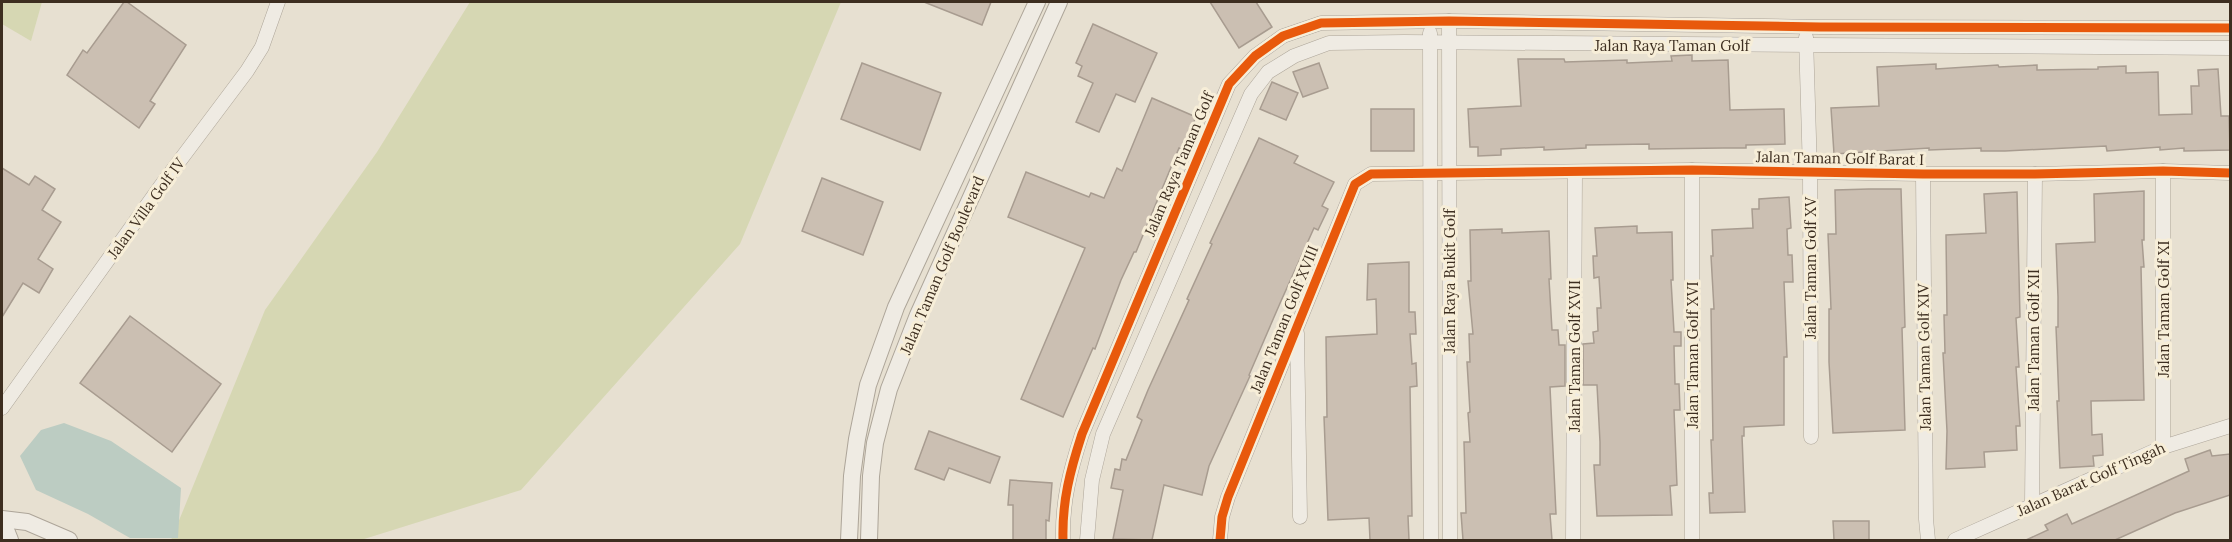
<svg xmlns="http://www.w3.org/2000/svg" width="2232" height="542" font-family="Lora,serif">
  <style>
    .green { fill: #d6d7b3 }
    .water { fill: #bcccc2 }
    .building { fill: #cbbfb2; stroke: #a89c90; stroke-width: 1.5 }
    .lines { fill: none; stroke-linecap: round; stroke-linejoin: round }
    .minor-casing { stroke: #ada599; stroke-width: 15 }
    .tertiary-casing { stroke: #ada599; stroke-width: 18 }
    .minor { stroke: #efebe3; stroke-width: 14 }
    .tertiary { stroke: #efebe3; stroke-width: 16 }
    .cycleway-casing { stroke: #f7eed8; stroke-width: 13 }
    .cycleway { stroke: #e8590c; stroke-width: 9 }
    .labels { text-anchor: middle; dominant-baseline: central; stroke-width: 6; stroke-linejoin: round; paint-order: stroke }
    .street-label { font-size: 15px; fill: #3d2e20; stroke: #f7eed8 }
  </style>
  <rect width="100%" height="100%" fill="#e7e0d1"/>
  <g class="green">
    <polygon points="2,2 42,2 31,41 2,24"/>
    <polygon points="470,2 841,2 740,244 521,490 361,540 171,540 265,310 377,152"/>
  </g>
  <polygon class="water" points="64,423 111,441 181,488 178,538 130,538 88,514 36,490 20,456 41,430"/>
  <g class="building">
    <polygon points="124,2 127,2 186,45 150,101 155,104 139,128 67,75 83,50 87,53"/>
    <polygon points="924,2 991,2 982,25"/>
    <polygon points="1210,2 1256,2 1272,27 1239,48"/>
    <polygon points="1093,24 1157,53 1135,102 1116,94 1099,132 1076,122 1093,83 1078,76 1082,66 1076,63"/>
    <polygon points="1692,55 1692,61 1728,60 1730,110 1784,109 1785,144 1746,145 1746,148 1723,148 1649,149 1649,144 1586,145 1586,148 1544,150 1544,147 1501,149 1501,155 1478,156 1478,147 1470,147 1468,109 1521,106 1518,59 1564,59 1565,62 1627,60 1627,63 1672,61 1671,56"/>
    <polygon points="862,63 941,93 920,150 841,119"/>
    <polygon points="1319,63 1328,88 1303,97 1293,72"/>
    <polygon points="1936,64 1936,69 1998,65 1999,67 2037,65 2037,70 2098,69 2098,67 2126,66 2126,73 2158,72 2159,115 2192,114 2191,86 2199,86 2198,70 2218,69 2221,116 2229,116 2230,150 2184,151 2184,148 2160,150 2160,147 2107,151 2106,146 2005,151 1981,151 1981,148 1929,150 1929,148 1834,154 1831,108 1879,106 1877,67"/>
    <polygon points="1272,82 1298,93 1286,120 1260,109"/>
    <polygon points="1152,98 1196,117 1182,149 1179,148 1136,252 1134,252 1121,280 1095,349 1093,348 1063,417 1021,399 1085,248 1008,217 1026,172 1089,197 1091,193 1104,198 1117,168 1122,171"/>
    <rect x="1371" y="109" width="43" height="42"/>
    <polygon points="1259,138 1298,156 1294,163 1334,182 1322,206 1328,209 1318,230 1314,228 1281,301 1249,375 1250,376 1209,466 1202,495 1164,485 1152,540 1113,539 1123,490 1111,488 1115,469 1120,470 1122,459 1126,460 1142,420 1137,417 1148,390 1189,300 1187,299 1212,244 1210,243"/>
    <polygon points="2,168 29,185 35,176 55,189 42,210 61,222 38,259 53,269 39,293 23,283 2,317"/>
    <polygon points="822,178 883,202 863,255 802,231"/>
    <polygon points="1869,189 1901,189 1905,327 1902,328 1905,430 1833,433 1829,362 1829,309 1831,309 1828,234 1836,234 1835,190"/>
    <polygon points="2144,191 2144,240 2142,240 2144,267 2141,267 2144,400 2091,401 2092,435 2102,434 2103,455 2093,456 2094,466 2060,468 2057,401 2059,401 2056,327 2058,327 2058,297 2056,244 2095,242 2094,194"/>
    <polygon points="2017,192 2020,317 2016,318 2019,367 2016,367 2020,426 2016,426 2017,450 1984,452 1985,467 1946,469 1947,431 1943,353 1945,353 1944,315 1947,315 1946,235 1986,233 1984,194"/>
    <polygon points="1789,197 1791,228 1787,229 1788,255 1792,255 1793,282 1784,282 1787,357 1784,357 1784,425 1744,427 1744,436 1742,436 1745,512 1710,513 1709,493 1713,493 1711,440 1713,440 1711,309 1714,309 1711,256 1713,256 1712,230 1753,228 1752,209 1759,209 1759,199"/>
    <polygon points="1637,226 1637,233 1672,232 1673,280 1671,280 1674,332 1681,332 1681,346 1674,346 1675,384 1679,384 1680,410 1674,410 1677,485 1670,486 1672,515 1597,516 1594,465 1600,465 1600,442 1597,385 1583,385 1583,344 1594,343 1593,332 1598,331 1597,308 1601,308 1599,277 1594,278 1593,256 1597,256 1595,228"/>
    <polygon points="1502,229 1502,233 1549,231 1551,279 1549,279 1552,330 1558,330 1559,345 1565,345 1565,386 1550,387 1556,514 1550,514 1552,540 1463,540 1461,513 1466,513 1464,442 1470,442 1468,413 1470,412 1467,362 1470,362 1469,334 1473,334 1468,281 1471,281 1470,230"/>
    <polygon points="1409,262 1409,312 1415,312 1416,334 1410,334 1412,364 1416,363 1417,386 1410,387 1412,516 1408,516 1409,540 1370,540 1369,518 1328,520 1324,417 1327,417 1326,337 1377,334 1376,299 1367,300 1368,264"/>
    <polygon points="130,316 221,384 172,452 80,383"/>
    <polygon points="929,431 1000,457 990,483 949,468 944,480 915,469"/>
    <polygon points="2210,450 2212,456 2230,454 2230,495 2175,513 2115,540 2026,540 2048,530 2045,525 2067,514 2072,524 2189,471 2185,459"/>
    <polygon points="1010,480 1052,483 1049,521 1046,520 1046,540 1013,540 1013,505 1008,505"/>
    <polygon points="1833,521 1869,521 1869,540 1834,540"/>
  </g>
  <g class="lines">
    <defs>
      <g id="minor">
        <polyline points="1449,21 1450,540"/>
        <polyline points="1430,33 1431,540"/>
        <polyline points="1806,37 1810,172 1811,437"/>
        <polyline points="1692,170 1692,540"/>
        <polyline points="1923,174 1926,519 1928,540"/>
        <polyline points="1297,333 1300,517"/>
        <polyline points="2,408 160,187 247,71 262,47 278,2"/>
        <polyline points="2163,447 2163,171"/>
        <polyline points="2032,505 2035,174"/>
        <path d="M1063,540C1062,501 1070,471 1082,434L1229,84L1255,56L1283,36L1321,23L1449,21L1820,27L2230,28"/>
        <polyline points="1087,540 1092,480 1103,434 1251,94 1268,72 1294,56 1329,43 1404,42 2230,48"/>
        <polyline points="1220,540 1222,517 1228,497 1355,184 1371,174 1692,170 1923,174 2035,174 2163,171 2230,173"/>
        <polyline points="1573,540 1575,172"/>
        <polyline points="1955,540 2163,447 2230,426"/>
      </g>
      <g id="tertiary">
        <polyline points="2,519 27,522 69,540"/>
        <polyline points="2,520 10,540"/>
        <polyline points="849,540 852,476 857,439 868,385 896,307 1037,2"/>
        <polyline points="869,540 871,476 875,443 889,389 918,315 1059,2"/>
      </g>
    </defs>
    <use href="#minor" class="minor-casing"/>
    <use href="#tertiary" class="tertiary-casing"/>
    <use href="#minor" class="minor"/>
    <use href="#tertiary" class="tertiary"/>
    <defs>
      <g id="cycleway">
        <path d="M1063,540C1062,501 1070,471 1082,434L1229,84L1255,56L1283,36L1321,23L1449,21L1820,27L2230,28"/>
        <polyline points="1220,540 1222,517 1228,497 1355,184 1371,174 1692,170 1923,174 2035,174 2163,171 2230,173"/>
      </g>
    </defs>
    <use href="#cycleway" class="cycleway-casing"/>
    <use href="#cycleway" class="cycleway"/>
  </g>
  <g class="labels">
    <g class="street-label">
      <text x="1672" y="45">Jalan Raya Taman Golf</text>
      <text transform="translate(1840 158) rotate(1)">Jalan Taman Golf Barat I</text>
      <text transform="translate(1179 164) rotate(-67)">Jalan Raya Taman Golf</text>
      <text transform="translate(146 208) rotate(-54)">Jalan Villa Golf IV</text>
      <text transform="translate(942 265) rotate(-67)">Jalan Taman Golf Boulevard</text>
      <text transform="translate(1810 268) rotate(-90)">Jalan Taman Golf XV</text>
      <text transform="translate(1449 281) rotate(-90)">Jalan Raya Bukit Golf</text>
      <text transform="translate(2163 309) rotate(-90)">Jalan Taman Golf XI</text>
      <text transform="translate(1284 319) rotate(-68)">Jalan Taman Golf XVIII</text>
      <text transform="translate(2033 340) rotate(-90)">Jalan Taman Golf XII</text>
      <text transform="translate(1692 355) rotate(-90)">Jalan Taman Golf XVI</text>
      <text transform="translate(1574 356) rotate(-90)">Jalan Taman Golf XVII</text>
      <text transform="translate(1924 357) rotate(-91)">Jalan Taman Golf XIV</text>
      <text transform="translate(2091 479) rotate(-24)">Jalan Barat Golf Tingah</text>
    </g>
  </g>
  <rect width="2232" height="542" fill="none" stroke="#3d2e20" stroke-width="6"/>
</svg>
